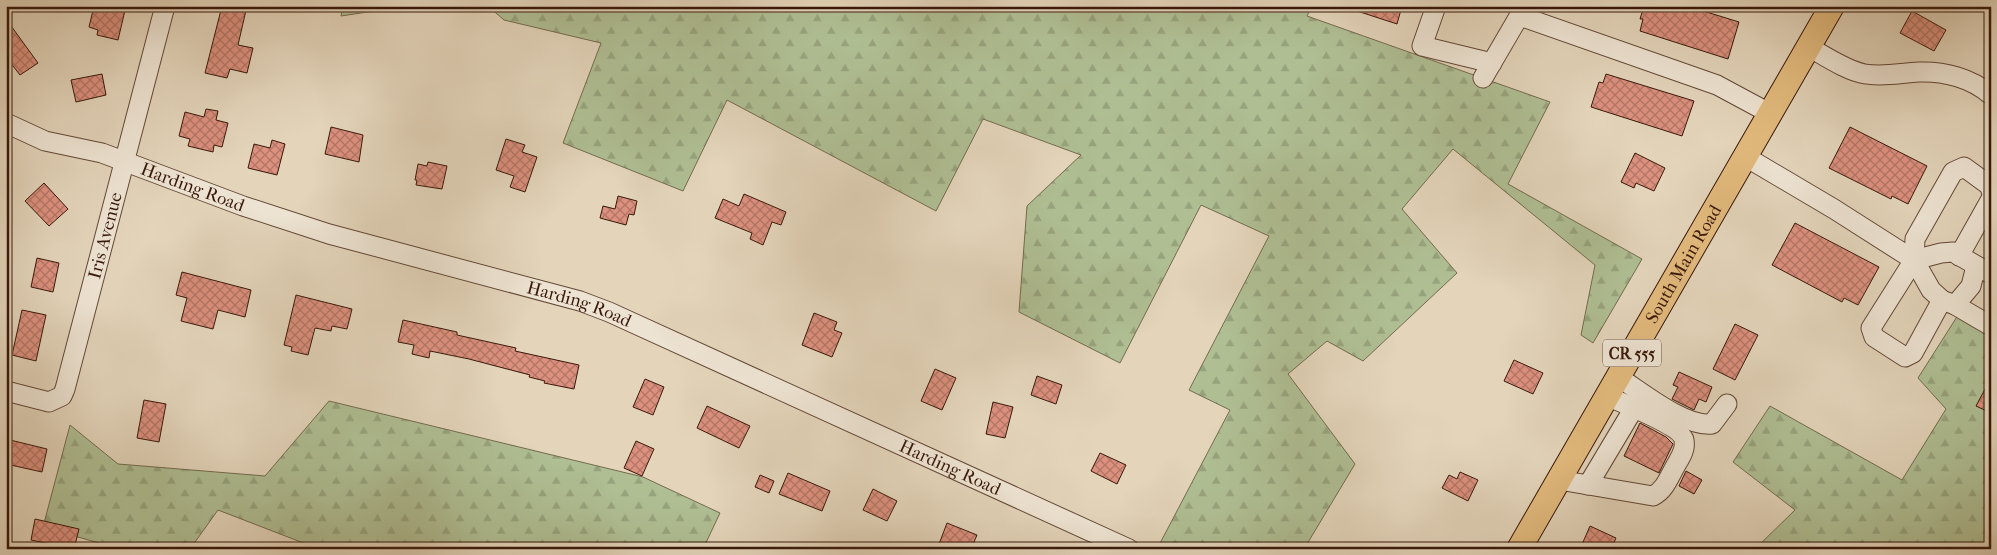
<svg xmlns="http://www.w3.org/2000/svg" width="1997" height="555" font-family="'IM FELL French Canon',serif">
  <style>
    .forest { fill: url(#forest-firs); stroke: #746b4e }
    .building { fill: url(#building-cross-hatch); stroke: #39180a }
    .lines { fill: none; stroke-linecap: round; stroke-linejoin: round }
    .minor-casing { stroke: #644736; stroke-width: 21 }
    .major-casing { stroke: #39180a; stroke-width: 26 }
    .minor { stroke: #ede3d2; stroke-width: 19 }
    .major { stroke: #e2ba7d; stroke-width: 24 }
    .labels { text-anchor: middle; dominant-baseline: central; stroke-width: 5; stroke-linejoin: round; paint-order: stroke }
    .shield { fill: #ede3d2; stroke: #6f5546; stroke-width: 1 }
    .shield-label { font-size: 16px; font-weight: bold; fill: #39180a }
    .street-label { font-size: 18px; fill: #39180a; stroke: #ede3d2 }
  </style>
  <defs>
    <pattern id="forest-firs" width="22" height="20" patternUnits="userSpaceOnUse" patternTransform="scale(1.25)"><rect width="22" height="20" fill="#afbe93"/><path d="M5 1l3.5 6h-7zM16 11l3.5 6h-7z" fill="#97a37d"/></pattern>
    <pattern id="building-cross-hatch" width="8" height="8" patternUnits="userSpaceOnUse" patternTransform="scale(1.25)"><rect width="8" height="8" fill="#dc907e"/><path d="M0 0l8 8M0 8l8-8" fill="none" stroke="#b37565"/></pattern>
  </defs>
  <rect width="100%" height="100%" fill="#e3d4ba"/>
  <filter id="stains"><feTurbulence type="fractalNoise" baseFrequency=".004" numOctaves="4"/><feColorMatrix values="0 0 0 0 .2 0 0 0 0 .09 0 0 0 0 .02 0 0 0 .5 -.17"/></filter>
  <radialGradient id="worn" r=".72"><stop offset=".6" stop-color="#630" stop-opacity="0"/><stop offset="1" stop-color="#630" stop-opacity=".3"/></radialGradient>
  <g class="forest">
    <polygon points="343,6 407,6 341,16"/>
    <polygon points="488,6 1312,6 1307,16 1550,102 1508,184 1642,259 1593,343 1581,335 1595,265 1453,149 1402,209 1457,273 1363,361 1327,341 1288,374 1355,464 1304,549 1157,549 1230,410 1189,390 1269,236 1201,205 1120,363 1019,312 1027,206 1081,155 983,119 936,211 727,100 683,191 563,143 601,43 504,20"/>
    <polygon points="1960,312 1991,329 1991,549 1755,549 1795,510 1733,462 1770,406 1902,480 1946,409 1918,378"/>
    <polygon points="329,401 643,477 720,513 703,549 319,549 218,510 190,549 120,549 43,527 70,425 118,464 265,476"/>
  </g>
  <g class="building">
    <polygon points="94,6 126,6 118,40 97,35 98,30 89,27"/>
    <polygon points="222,6 247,6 238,45 253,48 247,73 230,69 227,78 205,73"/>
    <polygon points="1351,6 1402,6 1397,24 1351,9"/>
    <polygon points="1644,6 1687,6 1739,22 1728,59 1640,31 1643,19 1640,19"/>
    <polygon points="1912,11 1946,30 1934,51 1900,33"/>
    <polygon points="6,19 38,63 20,75 6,57"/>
    <polygon points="102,74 106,95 76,102 71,80"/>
    <polygon points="1606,74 1694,101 1682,136 1591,107 1599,82 1603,83"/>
    <polygon points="206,109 218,111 216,120 228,123 222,147 214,145 213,152 188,146 190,139 179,136 185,112 204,117"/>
    <polygon points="331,127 363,135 359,162 325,154"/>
    <polygon points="1850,127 1927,166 1908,204 1892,196 1891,199 1829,168"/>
    <polygon points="506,139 525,145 522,152 537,157 525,192 510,187 514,176 496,170"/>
    <polygon points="272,140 285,144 277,175 248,168 254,144 270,148"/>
    <polygon points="1635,153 1665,168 1654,191 1636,183 1634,188 1621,182"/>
    <polygon points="428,162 447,166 442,189 416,185 417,180 415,180 418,164 427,166"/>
    <polygon points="44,183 68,209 49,226 25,201"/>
    <polygon points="744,194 786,212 781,225 772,222 763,245 750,239 752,233 715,218 723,199 739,206"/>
    <polygon points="618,196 637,201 634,215 629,214 626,225 600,218 603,206 615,209"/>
    <polygon points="1795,223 1879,267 1858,305 1844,298 1842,302 1772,265"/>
    <polygon points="37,258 59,263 53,292 31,287"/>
    <polygon points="182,272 251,290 245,317 218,310 213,329 181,321 187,298 176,295"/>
    <polygon points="296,295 352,309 347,329 332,326 331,331 315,328 308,355 291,351 292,347 284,345"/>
    <polygon points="22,310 46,315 36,361 12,355"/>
    <polygon points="814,313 837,322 834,330 842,333 832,357 802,345"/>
    <polygon points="403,320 457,332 457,335 516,348 515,351 579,365 574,389 544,383 545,381 529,377 530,375 469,359 430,351 429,358 412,354 414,345 398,342"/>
    <polygon points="1735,324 1758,335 1735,380 1713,369"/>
    <polygon points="1514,360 1543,373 1533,394 1504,381"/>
    <polygon points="935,369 956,378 942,410 921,401"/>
    <polygon points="1679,372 1712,387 1706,402 1699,399 1694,410 1672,399 1678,387 1673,385"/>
    <polygon points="1037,376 1062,385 1056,404 1031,395"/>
    <polygon points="1991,378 1991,413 1976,406"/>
    <polygon points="645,379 664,387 653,415 633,407"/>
    <polygon points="144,400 166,404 159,442 137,438"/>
    <polygon points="993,402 1013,407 1005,438 986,434"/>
    <polygon points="707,406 750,426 739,448 697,428"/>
    <polygon points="1640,423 1666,437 1673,444 1659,473 1624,456"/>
    <polygon points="6,439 47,449 42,472 6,464"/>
    <polygon points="636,441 654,449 642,476 624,468"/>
    <polygon points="1100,453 1126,465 1117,484 1091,471"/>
    <polygon points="1686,471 1702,480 1694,494 1679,486"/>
    <polygon points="1460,472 1478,480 1468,501 1442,488 1449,475 1457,479"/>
    <polygon points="788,473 830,491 822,511 779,494"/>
    <polygon points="760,475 774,481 769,493 755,487"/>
    <polygon points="873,489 897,501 887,521 863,510"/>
    <polygon points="35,519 79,529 74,549 31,540"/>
    <polygon points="947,523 977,535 971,549 939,549 940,545 939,544"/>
    <polygon points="1590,526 1616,538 1611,549 1580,549"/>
  </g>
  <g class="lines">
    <defs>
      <g id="minor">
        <polyline points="1436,6 1422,46 1492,63"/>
        <polyline points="1520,16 1717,85 1771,114"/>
        <path d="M1809,47C1825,56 1847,71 1865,74C1884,77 1900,73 1919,72C1944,71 1971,78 1991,95"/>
        <polyline points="1483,78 1525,6"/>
        <path id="s1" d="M6,123L45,141L102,153L243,206L329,234L580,301L609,312L1129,549"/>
        <polyline points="1746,157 1834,209 1914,260 1931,290 1942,300 1955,305 1991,326"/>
        <polyline points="1959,256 1991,199"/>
        <polyline points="1914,260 1941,253 1953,252 1991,274"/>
        <polyline points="1942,300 1913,353 1905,357 1874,337 1871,328 1914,260 1915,239 1953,172 1964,167 1990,186 1991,191"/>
        <polyline points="1955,305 1971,286 1976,266"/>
        <path d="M1618,377C1642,392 1684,427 1712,424L1727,404"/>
        <path id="s2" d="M6,391L49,402L62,396L65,389L165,6"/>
        <path d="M1559,480L1653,496C1665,490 1669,477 1676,465C1680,458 1686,450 1684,440C1681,426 1622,403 1607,396"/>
        <polyline points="1588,485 1634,408"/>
      </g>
      <g id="major">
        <path id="s3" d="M1519,549L1832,6"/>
      </g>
    </defs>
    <use href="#minor" class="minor-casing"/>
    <use href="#major" class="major-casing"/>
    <use href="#minor" class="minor"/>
    <use href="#major" class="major"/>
  </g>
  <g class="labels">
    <rect class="shield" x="1603" y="339.5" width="58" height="27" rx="4"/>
    <g class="shield-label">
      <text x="1632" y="353">CR 555</text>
    </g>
    <g class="street-label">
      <text stroke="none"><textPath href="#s1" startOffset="198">Harding Road</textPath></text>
      <text stroke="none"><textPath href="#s2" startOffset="225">Iris Avenue</textPath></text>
      <text stroke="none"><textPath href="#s3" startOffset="329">South Main Road</textPath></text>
      <text stroke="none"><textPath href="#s1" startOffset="602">Harding Road</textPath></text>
      <text stroke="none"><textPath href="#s1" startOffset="1008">Harding Road</textPath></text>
    </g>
  </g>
  <rect width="1997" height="555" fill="none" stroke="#e3d4ba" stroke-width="25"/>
  <rect x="8" y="8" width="1982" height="540" fill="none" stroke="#39180a" stroke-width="2.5"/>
  <rect x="12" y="12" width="1972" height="530" fill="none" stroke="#39180a"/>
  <rect width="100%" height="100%" filter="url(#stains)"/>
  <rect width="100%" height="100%" fill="url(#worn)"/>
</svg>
